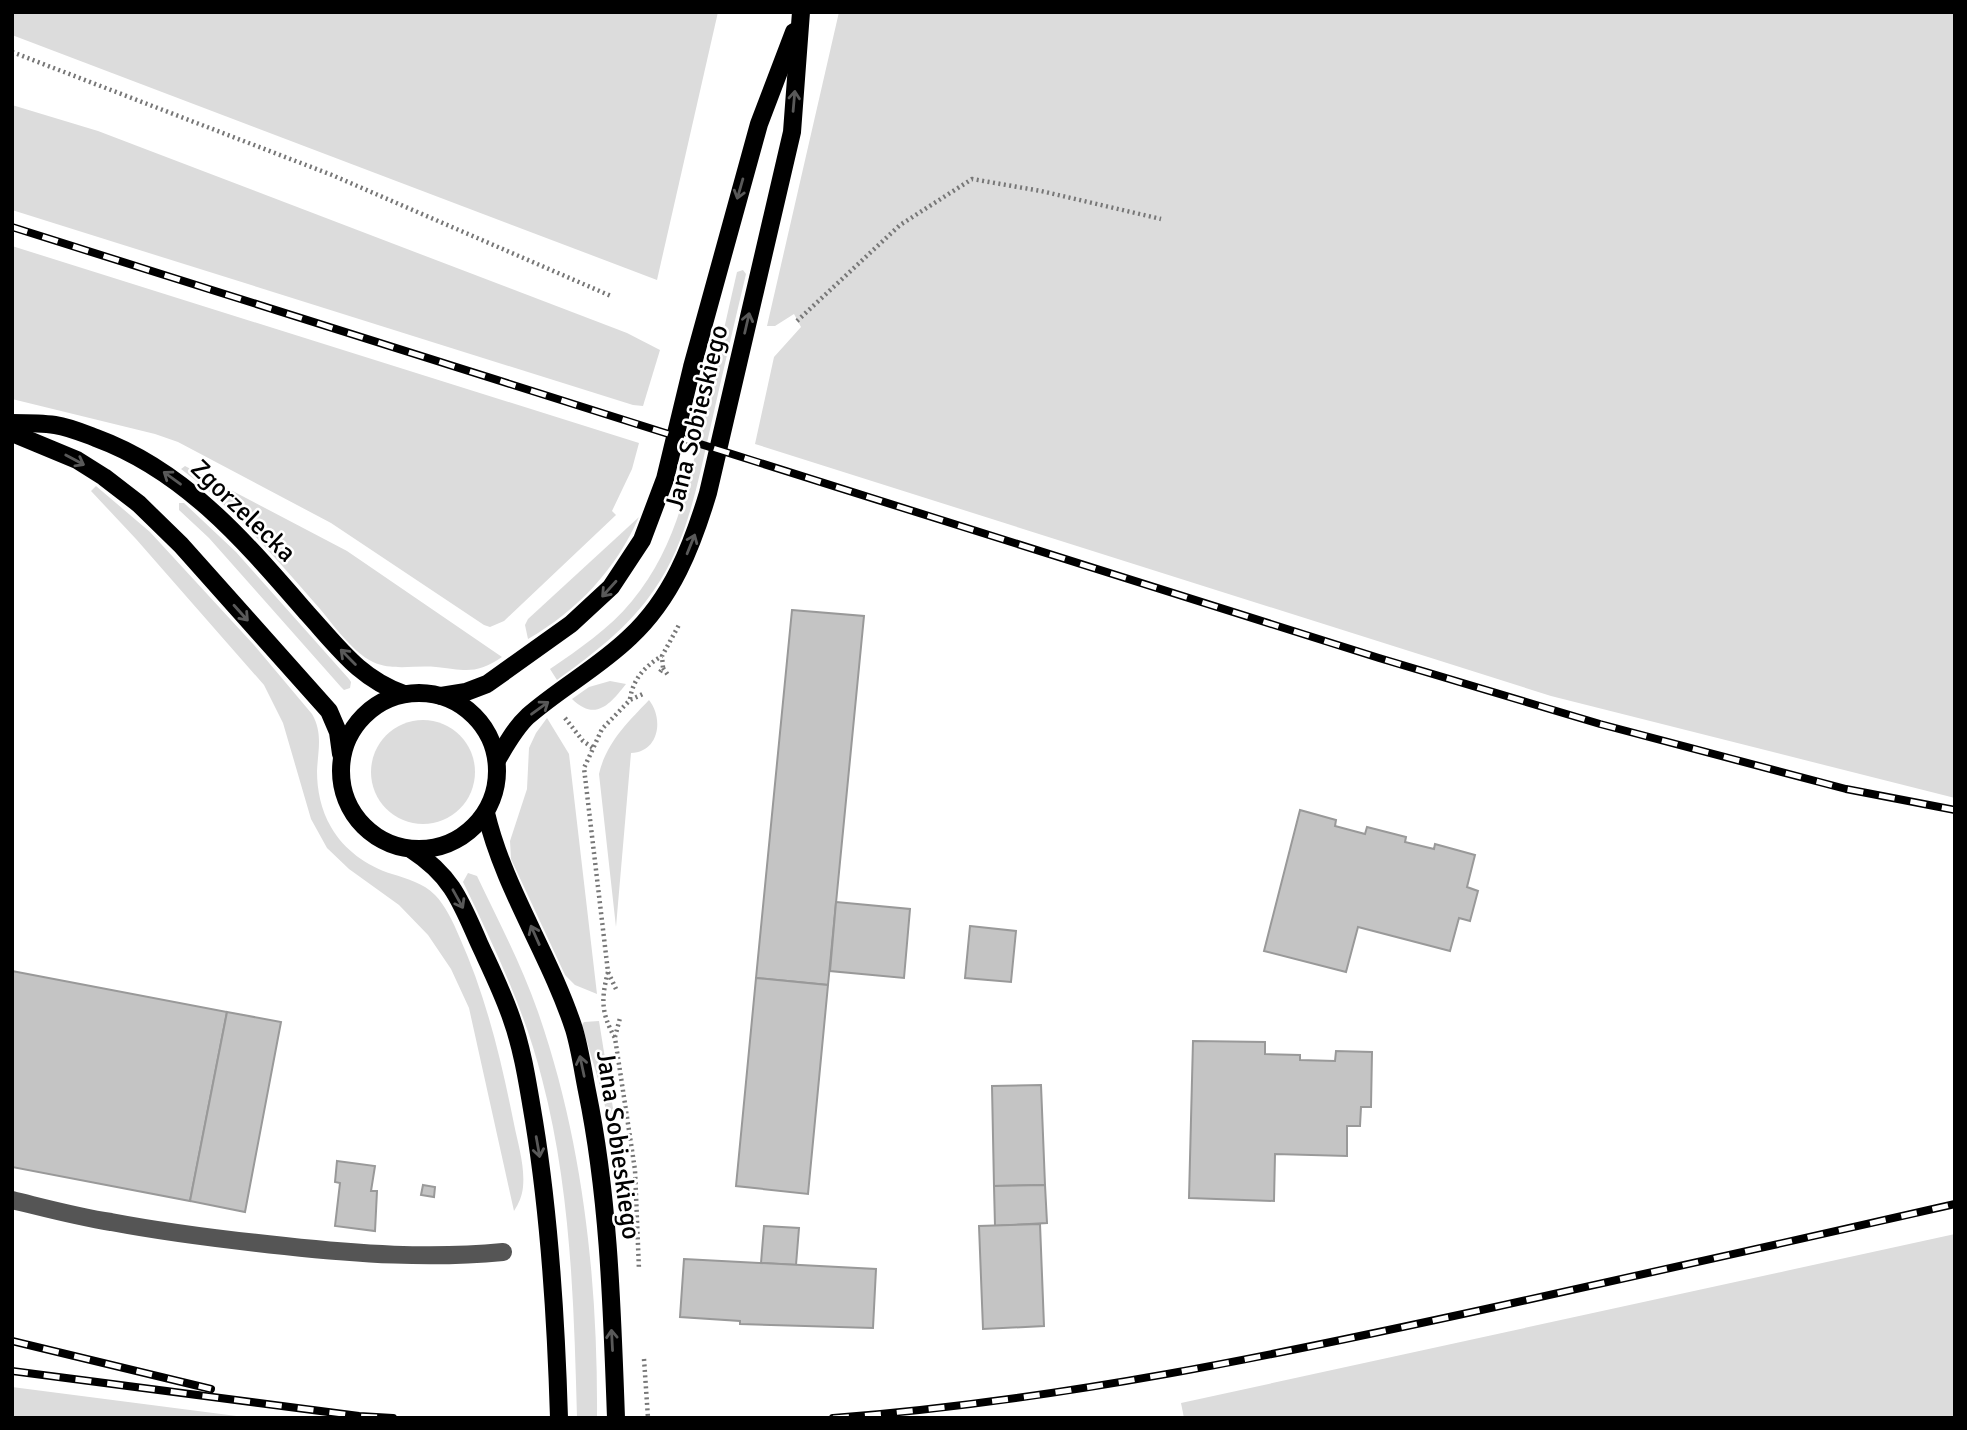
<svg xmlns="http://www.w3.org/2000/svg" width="1967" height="1430" font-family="Signika,sans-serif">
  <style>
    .green { fill: #dcdcdc }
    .building { fill: #c4c4c4; stroke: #999; stroke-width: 2 }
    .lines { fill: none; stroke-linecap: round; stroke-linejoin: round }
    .path { stroke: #777; stroke-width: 4.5; stroke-dasharray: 2 3.5; stroke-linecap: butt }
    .minor { stroke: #555; stroke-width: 18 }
    .major { stroke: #000; stroke-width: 18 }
    .rail-casing { stroke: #000; stroke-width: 8 }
    .rail { stroke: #fff; stroke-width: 5; stroke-dasharray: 16; stroke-linecap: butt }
    .oneway { stroke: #595959 }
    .labels { text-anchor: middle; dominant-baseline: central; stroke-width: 5; stroke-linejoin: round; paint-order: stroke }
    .street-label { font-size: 26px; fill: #000; stroke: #fff }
  </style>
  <rect width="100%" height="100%" fill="#fff"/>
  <g class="green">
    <polygon points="12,12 718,12 657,280 12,35"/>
    <polygon points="839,12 1955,12 1955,798 1551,696 755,444 774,357 801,327 794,314 775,326 767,326"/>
    <polygon points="12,105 98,131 627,333 660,350 643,406 633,405 12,210"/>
    <polygon points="12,246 639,443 632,469 612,511 616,515 504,621 490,627 484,625 331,523 178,442 155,434 12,399"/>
    <path d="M743,270L746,274C734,325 722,375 711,425C698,481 688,541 654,590C629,627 593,654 557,680L550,669C579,649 609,629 632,601C677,547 689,480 705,413C716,366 726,319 737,272Z"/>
    <path d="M185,466L347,551L502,657C476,675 465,670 436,667C415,665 392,671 373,662C351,652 329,618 313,601C272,554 231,506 181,469Z"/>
    <path d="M96,486L150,532L254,645L312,714C323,733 318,750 317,771C317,790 321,810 331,827C344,850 367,866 392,874C408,879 423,883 435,895C445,905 453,922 459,936C486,996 501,1059 514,1124C518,1144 525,1166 523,1187C522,1196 519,1203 514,1211L469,1008L451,969L428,935L399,905L349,869L327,848L311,819L283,723L264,685L136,539L91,491Z"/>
    <polygon points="179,503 184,503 236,552 349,679 351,682 350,688 344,690 341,687 209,538 179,510"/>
    <path d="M639,517C616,569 578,610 528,639L525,625L528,619Z"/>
    <path d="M610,681L626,684C610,704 596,722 572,699L589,687Z"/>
    <path d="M649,700C664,719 659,752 631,753L616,927L599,774C606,743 628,722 649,700Z"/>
    <polygon points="547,718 569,754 597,994 575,985 565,975 511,859 510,841 527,789 529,748 536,733"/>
    <circle cx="423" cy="772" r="52"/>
    <path d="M468,873L477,876C498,920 522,966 538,1012C583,1141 598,1281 597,1418H577C574,1304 571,1190 542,1079C525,1011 494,946 463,882Z"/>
    <polygon points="599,1021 624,1177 619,1180 603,1096 582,1025 584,1022"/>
    <polygon points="1955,1234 1955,1418 1184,1418 1181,1403"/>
    <polygon points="12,1387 252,1418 12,1418"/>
  </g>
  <g class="building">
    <polygon points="792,610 864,616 828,985 756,978"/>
    <polygon points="1300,810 1336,820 1335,826 1365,834 1367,827 1406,837 1405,842 1434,849 1435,844 1475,855 1467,887 1478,891 1470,921 1459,918 1450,951 1358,927 1346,972 1264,951"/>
    <polygon points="836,902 910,909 904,978 830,971"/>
    <polygon points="970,926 1016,931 1011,982 965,978"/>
    <polygon points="12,971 227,1012 190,1201 12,1167"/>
    <polygon points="756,978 828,985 808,1194 736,1186"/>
    <polygon points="227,1012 281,1022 245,1212 190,1201"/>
    <polygon points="1193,1041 1265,1042 1265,1054 1300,1055 1300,1060 1335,1061 1336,1051 1372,1052 1371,1107 1361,1107 1360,1126 1347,1126 1347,1156 1275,1154 1274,1201 1189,1198"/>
    <polygon points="1041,1085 1045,1185 994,1186 992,1086"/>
    <polygon points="337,1161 375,1166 371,1191 377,1191 375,1231 335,1226 340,1183 335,1182"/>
    <polygon points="423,1185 435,1187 434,1197 421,1195"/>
    <polygon points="1045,1185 1047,1223 995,1226 994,1186"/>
    <polygon points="1040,1224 1044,1326 983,1329 979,1226"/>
    <polygon points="764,1226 799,1228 796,1265 761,1263"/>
    <polygon points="684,1259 876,1269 873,1328 740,1324 740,1321 680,1317"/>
  </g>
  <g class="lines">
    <g class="path">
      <polyline points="12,52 332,175 611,296"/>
      <polyline points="797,321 900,225 972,179 1041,191 1161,219"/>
      <polyline points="663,668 668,675"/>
      <polyline points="660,672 663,668 662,656 680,623"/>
      <path d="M630,699C633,679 645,666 662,656"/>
      <polyline points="565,718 583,741 593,748"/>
      <path d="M608,972C601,999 601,1013 615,1038L635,1170L639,1270"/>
      <polyline points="616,989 608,972 584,768 602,729 630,700 643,694"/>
      <polyline points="615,1037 620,1018"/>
      <polyline points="644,1359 648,1418"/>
    </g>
    <path class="minor" d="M12,1200C45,1208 78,1217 111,1222C169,1233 227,1240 285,1246C358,1254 430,1259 503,1252"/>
    <g class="major">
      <path d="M12,423C26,423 41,423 55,425C69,427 83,433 96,438C186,471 246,543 307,613C338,647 360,679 404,694"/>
      <polyline points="12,433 77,460 104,477 139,504 181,545 329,711 338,732 341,754"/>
      <circle cx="419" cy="771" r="78"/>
      <polyline points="441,696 466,692 487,684 571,624 611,587 642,540 665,479 692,367 759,124 794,32"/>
      <path d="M497,760C506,745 515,728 528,716C560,688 599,667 630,637C672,598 692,546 708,493L792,132L801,12"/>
      <path d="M486,813C504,889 550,955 574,1029C580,1049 583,1071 587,1091C609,1198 612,1309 616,1418"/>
      <path d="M412,850C452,876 461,902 479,943C490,967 502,991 511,1017C523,1050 528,1086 534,1121C550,1219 556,1318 559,1418"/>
    </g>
    <defs>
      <g id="rail">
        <polyline points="12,227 1379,658 1600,724 1846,789 1955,810"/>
        <polyline points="12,1341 211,1389"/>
        <polyline points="12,1371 359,1416 393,1418"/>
        <path d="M833,1418C1057,1401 1276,1355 1495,1307C1648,1273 1802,1239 1955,1204"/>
      </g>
    </defs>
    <use href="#rail" class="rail-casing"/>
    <use href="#rail" class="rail"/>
  </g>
  <defs><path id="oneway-shaft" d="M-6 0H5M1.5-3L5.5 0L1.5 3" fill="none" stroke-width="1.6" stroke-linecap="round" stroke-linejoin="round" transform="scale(1.75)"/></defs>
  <g class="oneway">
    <use href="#oneway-shaft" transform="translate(794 101) rotate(-85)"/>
    <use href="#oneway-shaft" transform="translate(740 189) rotate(106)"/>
    <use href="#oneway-shaft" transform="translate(747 323) rotate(-77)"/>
    <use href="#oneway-shaft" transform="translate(75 460) rotate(28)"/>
    <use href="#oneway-shaft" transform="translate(172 478) rotate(-144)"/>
    <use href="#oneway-shaft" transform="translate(691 544) rotate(-68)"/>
    <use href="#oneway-shaft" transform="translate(609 589) rotate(132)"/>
    <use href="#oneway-shaft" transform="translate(241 613) rotate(48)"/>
    <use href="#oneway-shaft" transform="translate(348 657) rotate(-135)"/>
    <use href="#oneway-shaft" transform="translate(540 708) rotate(-36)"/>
    <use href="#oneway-shaft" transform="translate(458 899) rotate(61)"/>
    <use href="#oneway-shaft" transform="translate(535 935) rotate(-114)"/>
    <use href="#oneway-shaft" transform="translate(582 1066) rotate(-102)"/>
    <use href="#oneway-shaft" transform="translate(538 1147) rotate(80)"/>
    <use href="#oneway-shaft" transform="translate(612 1340) rotate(-93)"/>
  </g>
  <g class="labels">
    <g class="street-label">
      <text transform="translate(697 418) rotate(-76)">Jana Sobieskiego</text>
      <text transform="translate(243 511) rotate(44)">Zgorzelecka</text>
      <text transform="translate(618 1145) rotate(82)">Jana Sobieskiego</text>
    </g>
  </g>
  <rect width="1967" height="1430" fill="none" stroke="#000000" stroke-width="28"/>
</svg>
